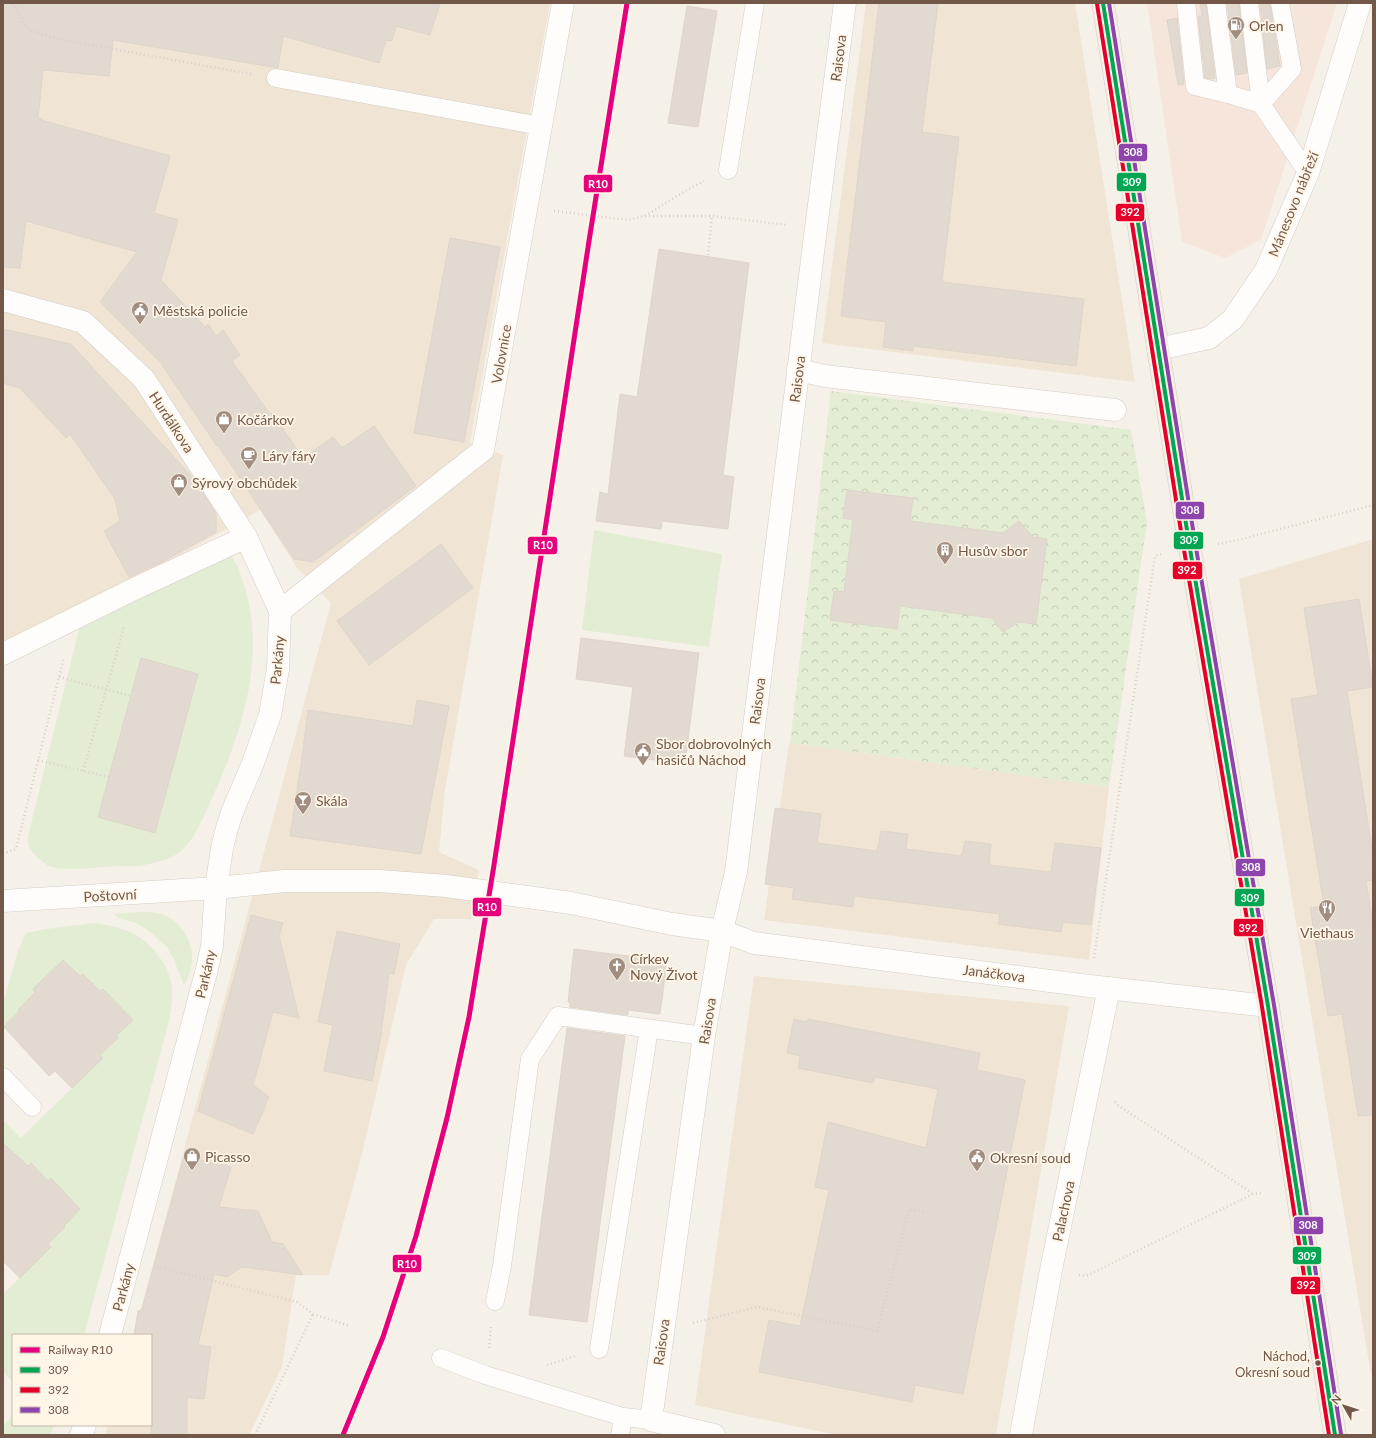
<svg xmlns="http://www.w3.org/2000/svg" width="1376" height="1438" font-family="Lato,sans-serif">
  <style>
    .residential { fill: #f0e4d5 }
    .commercial { fill: #f6e5db }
    .green { fill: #e2edd3 }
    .park { fill: url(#park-crowns) }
    .building { fill: #e2d9d0; stroke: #dfd4ca }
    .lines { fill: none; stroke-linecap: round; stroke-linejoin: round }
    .service-casing { stroke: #d4cdc5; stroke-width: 19 }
    .minor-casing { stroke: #d4cdc5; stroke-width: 23 }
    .primary-casing { stroke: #d5ccc5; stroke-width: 23 }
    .path { stroke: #d8d0c9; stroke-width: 2.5; stroke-dasharray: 1 3; stroke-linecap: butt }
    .service { stroke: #fefdfc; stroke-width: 18 }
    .minor { stroke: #fefdfc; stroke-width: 22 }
    .primary { stroke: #f2ede4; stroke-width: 22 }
    .bus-1-casing { stroke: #fff6e8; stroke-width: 7 }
    .bus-2-casing { stroke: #fff6e8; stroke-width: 7 }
    .bus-3-casing { stroke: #fff6e8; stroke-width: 7 }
    .bus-1 { stroke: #00a651; stroke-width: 4 }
    .bus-2 { stroke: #e4002b; stroke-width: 4 }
    .bus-3 { stroke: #8e44ad; stroke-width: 4 }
    .rail-1-casing { stroke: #fff6e8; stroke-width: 8 }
    .rail-1 { stroke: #e5007d; stroke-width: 5 }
    .bus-dot { fill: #735849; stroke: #fff6e8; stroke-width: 1.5 }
    .labels { text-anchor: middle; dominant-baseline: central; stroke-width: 3.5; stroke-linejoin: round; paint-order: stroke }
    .bus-label { font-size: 13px; fill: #735849; stroke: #fff6e8; text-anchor: end }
    .poi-label { font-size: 14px; fill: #735849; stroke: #fff6e8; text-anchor: start }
    .street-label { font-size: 14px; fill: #735849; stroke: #fff6e8 }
    .line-badge { stroke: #fff6e8; stroke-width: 1.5 }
    .badge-label { font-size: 11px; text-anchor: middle; font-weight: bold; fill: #fff }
  </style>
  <defs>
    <pattern id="park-crowns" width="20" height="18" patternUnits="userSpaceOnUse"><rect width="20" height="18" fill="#e2edd3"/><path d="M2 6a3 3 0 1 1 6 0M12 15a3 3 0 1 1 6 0" fill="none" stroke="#c5cdb7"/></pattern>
  </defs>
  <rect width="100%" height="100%" fill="#f6f1e8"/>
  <g class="residential">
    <polygon points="3,3 550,3 470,443 503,455 445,790 439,852 479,870 471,919 434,919 406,965 363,1150 329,1275 296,1275 282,1367 249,1435 105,1435 108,1425 151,1425 151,1335 134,1335 331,603 297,568 260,510 10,651 3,645"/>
    <polygon points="866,3 1075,3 1135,382 822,343"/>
    <polygon points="1373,539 1373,1374 1371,1375 1239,579"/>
    <polygon points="789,743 1109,787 1089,960 764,920"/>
    <polygon points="754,976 1069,1006 996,1435 836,1435 695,1405"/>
  </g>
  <polygon class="commercial" points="1147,3 1337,3 1261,240 1225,258 1182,242"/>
  <g class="green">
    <polygon points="594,530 722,554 709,647 582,630"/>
    <path d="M231,555C238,565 241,576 245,588C266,658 242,732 213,796C204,814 197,837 181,851C172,859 149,865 136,866C129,867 122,866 115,866C98,867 64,872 49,866C46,865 33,854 31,850C28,847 28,840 28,836L80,625Z"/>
    <path d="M142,912C149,912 157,912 164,915C184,923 196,947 191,968C189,974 188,980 184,985L174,960L167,947L148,930L136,923L117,917L114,914Z"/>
    <path d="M95,923C106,925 117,927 128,931C149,940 170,964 172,988C173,999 171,1010 169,1021L84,1335H13V1382L3,1372V1294L51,1248L48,1244L65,1227L64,1226L80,1209L51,1178L48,1181L31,1163L28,1166L11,1150L3,1157V1120L21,1138L103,1058L100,1055L118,1038L116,1036L133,1020L103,989L100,991L83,974L80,976L63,960L33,989L35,992L18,1010L19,1011L4,1027L3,1026V1004L18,951L26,933L46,929Z"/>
    <polygon points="13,1416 13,1425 54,1425 50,1435 3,1435 3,1426"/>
  </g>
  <polygon class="park" points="831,391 1131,430 1147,522 1109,787 790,743"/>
  <g class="building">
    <polygon points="3,3 440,3 430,35 396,26 392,41 386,40 379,63 283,36 278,68 113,40 109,76 43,70 38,118 42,119 41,120 170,156 154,213 178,220 161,280 205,327 208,324 216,336 223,330 240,355 232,361 270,414 272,413 303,458 333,437 342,448 374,426 416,486 313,562 294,559 217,444 217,446 162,365 163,365 100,302 137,252 26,221 20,268 3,267"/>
    <polygon points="879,3 938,3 922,132 959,137 942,282 1084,299 1076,366 913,346 913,351 883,347 886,322 841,316"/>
    <polygon points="1200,3 1206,3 1215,78 1211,79 1205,78 1198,16 1202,16"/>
    <polygon points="1227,3 1239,3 1247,73 1236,75"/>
    <polygon points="1260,3 1270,3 1280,66 1267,69"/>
    <polygon points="687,6 717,11 698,127 668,123"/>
    <polygon points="1177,18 1184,84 1178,85 1167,20"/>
    <polygon points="450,238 500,247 464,442 414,433"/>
    <polygon points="659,249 749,263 723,475 734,477 728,529 662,521 661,529 596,521 600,492 608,494 620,394 637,397"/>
    <polygon points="3,329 71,344 193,478 216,514 216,532 162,562 129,577 104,531 120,521 115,499 70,434 66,438 20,388 3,383"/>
    <polygon points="847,490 913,498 910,521 1003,533 1019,521 1033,537 1047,539 1036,624 1018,622 1003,632 992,618 900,606 897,629 830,620 834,591 844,592 853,520 843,518"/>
    <polygon points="441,544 473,588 369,665 337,621"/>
    <polygon points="1359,599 1373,687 1347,691 1373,855 1373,880 1366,881 1373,925 1373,1115 1358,1116 1342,1014 1328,1016 1310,908 1324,906 1291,699 1318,695 1304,608"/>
    <polygon points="581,638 699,653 685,764 624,756 633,687 576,679"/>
    <polygon points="141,658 198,674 155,833 98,817"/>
    <polygon points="417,700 449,706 421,854 290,836 301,765 308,710 413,726"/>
    <polygon points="775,808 821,814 817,843 877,851 881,831 908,834 906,849 962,856 965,841 991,844 989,865 1051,872 1055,843 1101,848 1091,925 1063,922 1061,932 998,924 1000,914 854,896 853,907 792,899 794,888 765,884"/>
    <polygon points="251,915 283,923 279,936 299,1018 273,1012 253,1085 269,1097 253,1134 198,1111"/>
    <polygon points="337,931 400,944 394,974 389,973 381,1035 372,1081 324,1071 333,1025 318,1022"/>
    <polygon points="574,949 667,961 660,1014 628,1010 628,1015 570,1007 570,1002 568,1002"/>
    <polygon points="63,960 80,976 83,974 100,991 103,989 133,1020 116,1036 118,1038 100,1055 103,1058 72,1088 55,1071 49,1076 4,1027 19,1011 18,1010 35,992 33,989"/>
    <polygon points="794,1019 807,1022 808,1019 980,1053 977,1070 1025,1080 963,1394 915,1385 912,1402 759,1372 769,1320 800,1326 829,1190 815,1187 828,1122 926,1148 938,1089 875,1077 873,1083 798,1068 800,1056 787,1053"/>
    <polygon points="567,1028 625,1036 587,1322 529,1315"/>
    <polygon points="3,1143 28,1166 31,1163 48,1181 51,1178 80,1209 64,1226 65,1227 48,1244 51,1247 20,1278 3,1261"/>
    <polygon points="184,1156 231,1167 219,1207 258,1211 272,1242 283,1244 303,1275 242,1267 227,1277 214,1274 198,1345 211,1347 204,1399 187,1397 187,1435 151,1435 151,1335 134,1335 138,1311 142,1309"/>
  </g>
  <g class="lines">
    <defs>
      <g id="service">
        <polyline points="1186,3 1195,86 1228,94"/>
        <polyline points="1216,3 1228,94 1261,104 1308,173"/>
        <polyline points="1249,3 1261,104"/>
        <polyline points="276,78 541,126"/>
        <polyline points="1261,104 1292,69 1280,3"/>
        <polyline points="728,170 755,3"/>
        <polyline points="3,1077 32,1107"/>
        <polyline points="495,1301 502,1266 530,1059 558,1016 704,1036"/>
        <polyline points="599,1349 649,1029"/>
        <polyline points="441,1358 485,1375 623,1417 651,1420"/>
        <polyline points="620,1435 623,1417"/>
      </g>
      <g id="minor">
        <polyline points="3,300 83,322 144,379 246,537 280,611 278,669 270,715 253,763 233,810 227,828 222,848 216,888 212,946 207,969 110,1335"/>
        <polyline points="1158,349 1209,338 1233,319 1266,270 1308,173 1360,3"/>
        <polyline points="798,370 825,376 1115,410"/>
        <polyline points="280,611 483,450 563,3"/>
        <polyline points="3,654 134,589 246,537"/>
        <polyline points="3,901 216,888 285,881 379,881 446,886 571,903 672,924 722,931 754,943 1089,986 1268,1006"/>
        <polyline points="81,1435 85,1425"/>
        <polyline points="714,1435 651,1420 704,1036 722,931 736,872 816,228 845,3"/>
        <polyline points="1021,1435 1051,1270 1109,988"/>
      </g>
      <polyline id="primary" points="1103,3 1190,549 1268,1006 1335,1435"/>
    </defs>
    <use href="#service" class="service-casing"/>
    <use href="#minor" class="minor-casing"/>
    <use href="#primary" class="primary-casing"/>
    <g class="path">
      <polyline points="13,4 29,30 58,39 251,74"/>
      <polyline points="554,211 628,220 644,216 712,216 787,225"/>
      <polyline points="645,216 687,190 704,181"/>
      <polyline points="708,255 712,216"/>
      <polyline points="1218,544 1238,540 1373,505"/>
      <polyline points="59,677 131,696"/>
      <polyline points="38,760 109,777"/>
      <polyline points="83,771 124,627"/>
      <polyline points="3,854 16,849 64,657"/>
      <polyline points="1094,958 1155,556 1162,554"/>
      <polyline points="1115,1102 1119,1106 1252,1193"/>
      <polyline points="157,1267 297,1302 313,1314 350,1326"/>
      <polyline points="1079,1275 1086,1276 1253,1194 1263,1193"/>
      <polyline points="693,1323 757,1307 877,1331 909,1209 925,1212"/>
      <polyline points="489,1348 491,1327"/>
      <polyline points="547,1365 575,1356"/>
      <polyline points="255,1435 313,1314"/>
    </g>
    <use href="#service" class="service"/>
    <use href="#minor" class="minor"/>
    <use href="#primary" class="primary"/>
    <defs>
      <polyline id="bus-1" points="1103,3 1190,549 1268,1006 1335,1435"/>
      <polyline id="bus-2" points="1097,4 1184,550 1262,1007 1329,1435"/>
      <polyline id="bus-3" points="1109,3 1196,548 1274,1005 1341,1434"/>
    </defs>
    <use href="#bus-1" class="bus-1-casing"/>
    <use href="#bus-2" class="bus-2-casing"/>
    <use href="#bus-3" class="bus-3-casing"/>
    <use href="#bus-1" class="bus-1"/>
    <use href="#bus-2" class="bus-2"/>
    <use href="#bus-3" class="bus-3"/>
    <defs>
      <polyline id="rail-1" points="343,1435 383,1337 416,1236 447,1118 469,1017 494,865 589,241 627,3"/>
    </defs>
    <use href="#rail-1" class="rail-1-casing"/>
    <use href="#rail-1" class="rail-1"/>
  </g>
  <defs>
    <symbol id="fuel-pin" viewBox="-11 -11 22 30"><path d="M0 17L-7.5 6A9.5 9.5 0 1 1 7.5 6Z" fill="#a18e81" stroke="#fff6e8"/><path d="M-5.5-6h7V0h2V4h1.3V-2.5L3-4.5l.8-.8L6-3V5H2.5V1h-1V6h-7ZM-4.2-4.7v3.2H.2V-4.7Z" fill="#fff"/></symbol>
    <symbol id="civic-pin" viewBox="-11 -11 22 30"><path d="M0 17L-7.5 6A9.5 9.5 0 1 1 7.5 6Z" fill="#a18e81" stroke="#fff6e8"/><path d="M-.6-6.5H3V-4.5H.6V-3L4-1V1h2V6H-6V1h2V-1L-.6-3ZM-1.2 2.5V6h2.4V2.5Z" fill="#fff"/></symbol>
    <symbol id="shop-pin" viewBox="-11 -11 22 30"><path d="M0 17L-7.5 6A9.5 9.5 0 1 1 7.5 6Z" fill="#a18e81" stroke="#fff6e8"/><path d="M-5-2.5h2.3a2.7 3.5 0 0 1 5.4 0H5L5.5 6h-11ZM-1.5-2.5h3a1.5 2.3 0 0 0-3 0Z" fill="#fff"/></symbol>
    <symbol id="cafe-pin" viewBox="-11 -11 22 30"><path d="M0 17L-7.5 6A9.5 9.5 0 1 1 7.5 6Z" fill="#a18e81" stroke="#fff6e8"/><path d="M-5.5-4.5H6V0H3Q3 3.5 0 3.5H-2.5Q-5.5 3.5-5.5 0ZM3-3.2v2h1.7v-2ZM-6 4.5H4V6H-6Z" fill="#fff"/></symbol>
    <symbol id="building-pin" viewBox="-11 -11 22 30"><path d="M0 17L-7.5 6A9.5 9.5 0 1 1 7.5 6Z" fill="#a18e81" stroke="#fff6e8"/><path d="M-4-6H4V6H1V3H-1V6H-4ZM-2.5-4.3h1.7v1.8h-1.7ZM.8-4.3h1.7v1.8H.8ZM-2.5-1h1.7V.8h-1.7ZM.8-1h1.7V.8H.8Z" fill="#fff"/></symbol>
    <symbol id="bar-pin" viewBox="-11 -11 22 30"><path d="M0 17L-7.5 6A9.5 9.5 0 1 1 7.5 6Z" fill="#a18e81" stroke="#fff6e8"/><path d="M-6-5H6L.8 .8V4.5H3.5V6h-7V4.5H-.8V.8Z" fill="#fff"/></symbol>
    <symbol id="restaurant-pin" viewBox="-11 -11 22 30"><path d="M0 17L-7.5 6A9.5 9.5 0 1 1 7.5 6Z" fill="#a18e81" stroke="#fff6e8"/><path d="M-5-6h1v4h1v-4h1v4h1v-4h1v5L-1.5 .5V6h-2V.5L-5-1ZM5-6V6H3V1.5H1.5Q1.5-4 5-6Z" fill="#fff"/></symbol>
    <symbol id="church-pin" viewBox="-11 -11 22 30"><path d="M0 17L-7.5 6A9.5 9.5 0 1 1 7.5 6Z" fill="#a18e81" stroke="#fff6e8"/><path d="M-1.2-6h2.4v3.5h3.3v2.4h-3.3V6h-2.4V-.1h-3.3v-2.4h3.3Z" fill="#fff"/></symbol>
  </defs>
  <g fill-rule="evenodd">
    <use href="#fuel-pin" x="1226" y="15" width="20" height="27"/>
    <use href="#civic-pin" x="130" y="300" width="20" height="27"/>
    <use href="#shop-pin" x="214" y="409" width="20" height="27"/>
    <use href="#cafe-pin" x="239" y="445" width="20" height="27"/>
    <use href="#shop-pin" x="169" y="472" width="20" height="27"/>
    <use href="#building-pin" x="935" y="540" width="20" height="27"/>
    <use href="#civic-pin" x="633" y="741" width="20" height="27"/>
    <use href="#bar-pin" x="293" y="790" width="20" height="27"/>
    <use href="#restaurant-pin" x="1317" y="898" width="20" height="27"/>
    <use href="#church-pin" x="607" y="956" width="20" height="27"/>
    <use href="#shop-pin" x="182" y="1146" width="20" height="27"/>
    <use href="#civic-pin" x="967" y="1147" width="20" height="27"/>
  </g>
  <circle class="bus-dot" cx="1318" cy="1363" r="3.5"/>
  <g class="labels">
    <g class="bus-label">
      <text x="1310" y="1356">Náchod,<tspan x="1310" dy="16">Okresní soud</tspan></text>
    </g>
    <g class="poi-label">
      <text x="1249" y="25">Orlen</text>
      <text x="153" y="310">Městská policie</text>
      <text x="237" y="419">Kočárkov</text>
      <text x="262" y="455">Láry fáry</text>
      <text x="192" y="482">Sýrový obchůdek</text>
      <text x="958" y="550">Husův sbor</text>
      <text x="656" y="743">Sbor dobrovolných<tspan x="656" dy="16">hasičů Náchod</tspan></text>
      <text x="316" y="800">Skála</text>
      <text x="1327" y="932" text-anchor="middle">Viethaus</text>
      <text x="630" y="958">Církev<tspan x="630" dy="16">Nový Život</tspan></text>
      <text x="205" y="1156">Picasso</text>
      <text x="990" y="1157">Okresní soud</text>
    </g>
    <g class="street-label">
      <text transform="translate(838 58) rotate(-83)">Raisova</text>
      <text transform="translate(1293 204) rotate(-68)">Mánesovo nábřeží</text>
      <text transform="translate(501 354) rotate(-80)">Volovnice</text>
      <text transform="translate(797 379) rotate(-83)">Raisova</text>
      <text transform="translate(172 422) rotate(57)">Hurdálkova</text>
      <text transform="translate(277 660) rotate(-85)">Parkány</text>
      <text transform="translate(757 701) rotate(-83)">Raisova</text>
      <text transform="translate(110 895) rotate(-3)">Poštovní</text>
      <text transform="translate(994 973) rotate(7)">Janáčkova</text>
      <text transform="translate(205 974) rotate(-77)">Parkány</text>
      <text transform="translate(707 1021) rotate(-81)">Raisova</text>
      <text transform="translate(1063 1211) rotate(-78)">Palachova</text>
      <text transform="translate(123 1287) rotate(-75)">Parkány</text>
      <text transform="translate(661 1342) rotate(-82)">Raisova</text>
    </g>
  </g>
  <g class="line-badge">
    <rect x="1118" y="143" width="30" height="19" rx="4" fill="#8e44ad"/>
    <rect x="1116" y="172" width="31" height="20" rx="4" fill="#00a651"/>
    <rect x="583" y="174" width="30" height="19" rx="4" fill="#e5007d"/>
    <rect x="1115" y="203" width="30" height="19" rx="4" fill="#e4002b"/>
    <rect x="1175" y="501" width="30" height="19" rx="4" fill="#8e44ad"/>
    <rect x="1173" y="531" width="31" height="19" rx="4" fill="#00a651"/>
    <rect x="527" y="536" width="31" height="19" rx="4" fill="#e5007d"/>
    <rect x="1172" y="561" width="31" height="19" rx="4" fill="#e4002b"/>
    <rect x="1235" y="858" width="31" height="19" rx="4" fill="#8e44ad"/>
    <rect x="1234" y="888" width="31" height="19" rx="4" fill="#00a651"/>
    <rect x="472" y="897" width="30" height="20" rx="4" fill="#e5007d"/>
    <rect x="1233" y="918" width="31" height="19" rx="4" fill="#e4002b"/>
    <rect x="1293" y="1216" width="31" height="19" rx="4" fill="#8e44ad"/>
    <rect x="1292" y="1246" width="30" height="19" rx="4" fill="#00a651"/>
    <rect x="392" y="1254" width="30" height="19" rx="4" fill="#e5007d"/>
    <rect x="1290" y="1276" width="31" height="19" rx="4" fill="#e4002b"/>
  </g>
  <g class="badge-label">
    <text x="1133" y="156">308</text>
    <text x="1132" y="186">309</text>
    <text x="598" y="188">R10</text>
    <text x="1130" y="216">392</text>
    <text x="1190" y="514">308</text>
    <text x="1189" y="544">309</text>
    <text x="543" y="549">R10</text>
    <text x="1187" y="574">392</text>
    <text x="1251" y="871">308</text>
    <text x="1250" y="902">309</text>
    <text x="487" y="911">R10</text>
    <text x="1248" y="932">392</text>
    <text x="1308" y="1229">308</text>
    <text x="1307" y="1260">309</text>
    <text x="407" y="1268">R10</text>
    <text x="1306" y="1289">392</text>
  </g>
  <rect width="1376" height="1438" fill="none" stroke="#735849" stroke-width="8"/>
  <rect x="12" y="1334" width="140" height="92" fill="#fff6e8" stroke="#c7b7a8"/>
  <rect x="20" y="1347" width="20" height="6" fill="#e5007d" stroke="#c7b7a8"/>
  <text x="48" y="1354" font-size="12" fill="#735849">Railway R10</text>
  <rect x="20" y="1367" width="20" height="6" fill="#00a651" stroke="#c7b7a8"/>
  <text x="48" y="1374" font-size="12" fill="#735849">309</text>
  <rect x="20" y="1387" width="20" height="6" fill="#e4002b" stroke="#c7b7a8"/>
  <text x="48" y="1394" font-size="12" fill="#735849">392</text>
  <rect x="20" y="1407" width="20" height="6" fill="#8e44ad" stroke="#c7b7a8"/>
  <text x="48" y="1414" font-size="12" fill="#735849">308</text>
  <g transform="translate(1344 1406) rotate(309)" stroke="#fff6e8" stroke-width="3" paint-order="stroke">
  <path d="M0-3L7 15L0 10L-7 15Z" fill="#735849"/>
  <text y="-6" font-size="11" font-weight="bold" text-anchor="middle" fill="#735849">N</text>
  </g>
</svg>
